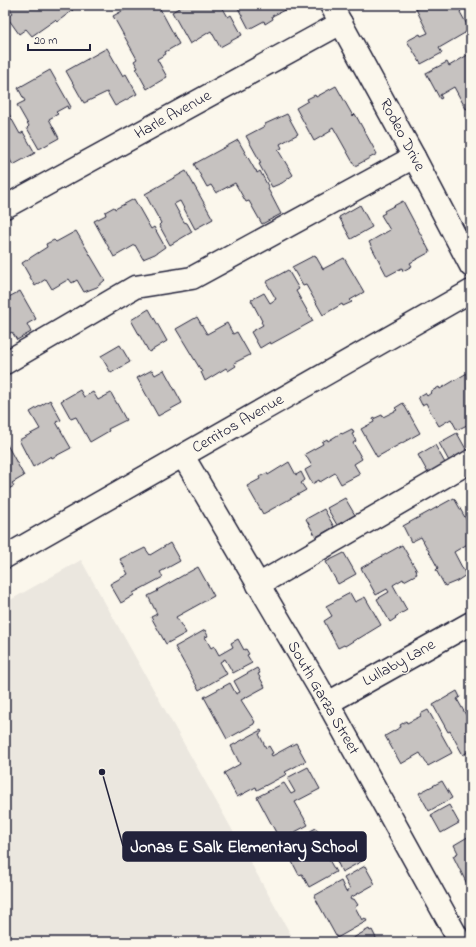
<svg xmlns="http://www.w3.org/2000/svg" width="476" height="947" font-family="'Indie Flower',sans-serif">
  <style>
    .built { fill: #ebe7df }
    .building { fill: #c6c2c0; stroke: #22223b }
    .lines { fill: none; stroke-linecap: round; stroke-linejoin: round }
    .minor-casing { stroke: #22223b; stroke-width: 25 }
    .minor { stroke: #fbf7ec; stroke-width: 22 }
    .labels { text-anchor: middle; dominant-baseline: central; stroke-width: 3; stroke-linejoin: round; paint-order: stroke }
    .street-label { font-size: 16px; fill: #22223b; stroke: #fbf7ec }
    .leader { fill: none; stroke: #22223b; stroke-width: 1.5 }
    .callout-dot { fill: #22223b; stroke: #fbf7ec; stroke-width: 1.5 }
    .callout { fill: #22223b; stroke: #22223b; stroke-width: 1.5 }
    .callout-label { font-size: 17px; text-anchor: middle; font-weight: bold; fill: #fff }
  </style>
  <rect width="100%" height="100%" fill="#fbf7ec"/>
  <filter id="ink" filterUnits="userSpaceOnUse"><feTurbulence type="fractalNoise" baseFrequency=".025" numOctaves="2"/><feDisplacementMap in="SourceGraphic" scale="8" xChannelSelector="R" yChannelSelector="G"/><feConvolveMatrix kernelMatrix="1 2 1 2 8 2 1 2 1" color-interpolation-filters="sRGB"/></filter>
  <g filter="url(#ink)">
    <polygon class="built" points="81,560 295,942 5,942 5,603"/>
    <g class="building">
      <polygon points="7,5 69,5 73,10 57,22 55,20 32,36 26,29 19,34 7,17 13,13"/>
      <polygon points="133,5 158,5 179,44 165,52 166,54 157,59 167,77 147,89 136,69 138,68 134,61 137,59 113,16"/>
      <polygon points="184,5 221,5 228,17 231,15 242,35 220,47 211,31 190,44 172,12"/>
      <polygon points="239,5 292,5 293,6 272,16 273,19 265,24 264,21 249,29 237,6"/>
      <polygon points="416,5 457,5 461,11 460,12 470,30 439,48 442,53 421,64 407,41 420,34 421,36 428,33 416,9 418,8"/>
      <polygon points="107,48 123,76 126,74 137,94 115,106 107,92 84,103 66,71"/>
      <polygon points="471,53 471,107 466,109 454,87 440,95 442,98 440,99 426,73 447,62 449,66"/>
      <polygon points="50,70 71,107 68,109 67,106 56,112 58,114 49,119 59,138 39,149 27,128 29,126 17,105 25,101 18,88"/>
      <polygon points="336,86 353,116 355,114 377,154 355,166 333,127 330,129 331,131 314,141 296,108 308,101 307,99 315,95 316,97"/>
      <polygon points="5,107 20,134 23,132 35,153 13,165 5,151"/>
      <polygon points="287,114 298,134 280,144 282,148 278,150 293,175 282,183 272,187 259,164 261,163 246,136 265,126 265,124"/>
      <polygon points="238,140 255,170 256,170 257,173 260,171 269,188 268,189 281,214 262,224 249,201 246,202 235,183 216,193 211,185 207,187 194,164"/>
      <polygon points="186,171 213,219 195,229 180,201 174,204 184,222 187,223 192,232 170,245 159,225 161,223 145,194"/>
      <polygon points="134,199 151,229 154,227 165,247 155,254 143,259 135,245 114,257 94,221 106,215 105,212 114,207 115,209"/>
      <polygon points="403,201 430,252 410,263 412,266 403,271 402,268 387,276 369,242 390,230 381,215 385,213 384,211"/>
      <polygon points="360,205 372,227 351,239 339,217"/>
      <polygon points="76,231 105,280 97,287 84,292 77,280 72,283 69,279 52,289 46,279 35,286 22,263 47,247 46,244 54,240 56,242"/>
      <polygon points="315,255 323,269 344,258 364,292 350,300 352,302 343,306 342,304 323,315 306,285 303,286 292,267"/>
      <polygon points="288,270 299,289 296,291 313,321 271,344 270,342 260,348 251,332 263,325 261,322 262,321 251,300 264,293 270,303 276,299 266,282"/>
      <polygon points="20,291 36,319 27,324 31,332 17,340 12,332 5,336 5,299"/>
      <polygon points="149,309 167,341 149,352 131,320"/>
      <polygon points="197,317 207,334 227,323 233,334 237,332 250,355 234,363 236,366 228,371 226,368 205,381 201,372 202,372 176,329"/>
      <polygon points="120,345 130,362 111,373 101,356"/>
      <polygon points="152,370 155,375 164,370 182,403 158,416 137,378"/>
      <polygon points="467,373 470,379 469,380 471,384 471,423 457,430 451,419 439,426 430,411 426,403 422,405 418,397 425,393 427,396 431,393 430,392 439,387 440,389"/>
      <polygon points="80,390 84,397 93,392 98,400 111,393 126,420 108,429 109,431 90,442 76,417 71,419 61,401"/>
      <polygon points="50,400 61,420 56,422 71,448 52,458 51,456 33,467 19,440 40,429 30,412"/>
      <polygon points="403,403 420,433 377,457 361,429 374,422 373,419 382,415 383,417 397,410 395,408"/>
      <polygon points="352,429 354,433 352,434 356,441 353,443 362,459 354,464 360,474 341,484 335,473 320,482 319,480 312,484 305,470 312,466 305,454 323,444 322,442 327,439 328,441 341,433 342,434"/>
      <polygon points="457,433 467,451 449,461 439,443"/>
      <polygon points="5,441 24,476 12,483 14,486 5,491"/>
      <polygon points="435,445 445,463 428,473 418,455"/>
      <polygon points="289,462 296,475 301,472 305,480 301,483 306,490 263,514 247,486 260,479 259,477 267,473 268,475"/>
      <polygon points="345,498 355,515 337,525 327,508"/>
      <polygon points="454,498 471,528 471,542 454,552 466,575 457,581 445,586 436,570 438,568 421,537 411,542 403,526"/>
      <polygon points="324,509 334,527 316,537 306,519"/>
      <polygon points="170,543 180,561 160,572 163,577 133,593 134,595 121,603 110,584 128,574 120,559 132,553 133,554 145,548 150,555"/>
      <polygon points="402,545 417,571 416,572 417,574 404,581 403,579 393,585 407,610 395,617 396,618 390,622 377,599 389,592 387,589 376,595 361,568"/>
      <polygon points="344,553 356,574 338,584 326,562"/>
      <polygon points="198,567 214,596 176,617 186,633 166,644 151,617 157,614 148,596 158,591 157,590"/>
      <polygon points="350,593 355,602 365,597 381,625 358,639 358,638 345,646 344,645 338,648 324,621 332,616 326,606"/>
      <polygon points="205,630 208,636 205,637 211,648 214,646 219,655 233,647 231,643 238,639 244,650 246,649 249,654 247,655 252,663 233,673 225,659 220,662 227,674 199,690 175,647"/>
      <polygon points="257,668 260,673 258,674 265,687 241,700 255,722 254,723 254,724 227,739 204,697 230,683 236,694 240,692 234,681"/>
      <polygon points="457,691 460,697 457,699 466,715 471,712 471,750 463,755 450,731 448,732 433,705"/>
      <polygon points="428,710 452,753 428,766 420,753 401,764 385,736 401,727 400,725 406,721 407,723 421,716 420,714"/>
      <polygon points="261,730 262,732 259,734 266,748 269,746 273,753 271,754 272,756 296,743 306,761 285,772 287,774 257,790 256,787 237,797 224,773 240,764 231,746"/>
      <polygon points="308,767 320,789 295,802 308,825 280,840 257,797 284,783 291,794 295,792 287,778"/>
      <polygon points="442,781 452,798 429,811 419,793"/>
      <polygon points="449,805 459,823 441,833 431,815"/>
      <polygon points="316,828 319,832 315,834 321,845 325,843 329,852 344,844 342,840 349,836 354,848 357,846 360,852 358,853 362,861 342,872 335,857 329,860 336,872 309,887 302,874 299,875 288,854 291,852 286,844"/>
      <polygon points="471,835 471,882 467,884 453,856 458,853 454,845"/>
      <polygon points="365,866 375,884 350,898 351,900 354,899 358,905 355,907 362,920 365,918 367,921 337,938 314,896 341,881 346,892 350,889 344,878"/>
      <polygon points="369,929 370,931 372,930 378,942 346,942"/>
    </g>
    <g class="lines">
      <defs>
        <g id="minor">
          <polyline points="331,5 414,157 471,266"/>
          <polyline points="5,207 341,23"/>
          <polyline points="5,363 135,287 192,278 414,157"/>
          <polyline points="183,456 328,703 460,942"/>
          <polyline points="5,557 471,291"/>
          <polyline points="258,585 471,461"/>
          <polyline points="328,703 471,623"/>
        </g>
      </defs>
      <use href="#minor" class="minor-casing"/>
      <use href="#minor" class="minor"/>
    </g>
  </g>
  <g class="labels">
    <g class="street-label">
      <text transform="translate(173 115) rotate(-29)">Harle Avenue</text>
      <text transform="translate(402 135) rotate(62)">Rodeo Drive</text>
      <text transform="translate(238 424) rotate(-30)">Cerritos Avenue</text>
      <text transform="translate(399 663) rotate(-29)">Lullaby Lane</text>
      <text transform="translate(323 698) rotate(60)">South Garza Street</text>
    </g>
  </g>
  <path class="leader" d="M102 772L123 846"/>
  <circle class="callout-dot" cx="102" cy="772" r="4"/>
  <rect class="callout" x="123" y="832" width="243" height="29" rx="4"/>
  <g class="callout-label">
    <text x="244" y="852">Jonas E Salk Elementary School</text>
  </g>
  <rect width="476" height="947" fill="none" stroke="#fbf7ec" stroke-width="20"/>
  <rect x="10" y="10" width="456" height="927" fill="none" stroke="#22223b" stroke-width="1.5" filter="url(#ink)"/>
  <path d="M28 44v6h62v-6" fill="none" stroke="#22223b" stroke-width="2"/>
  <text x="34" y="44" font-size="12" fill="#22223b" stroke="#fbf7ec" stroke-width="3" paint-order="stroke">20 m</text>
</svg>
